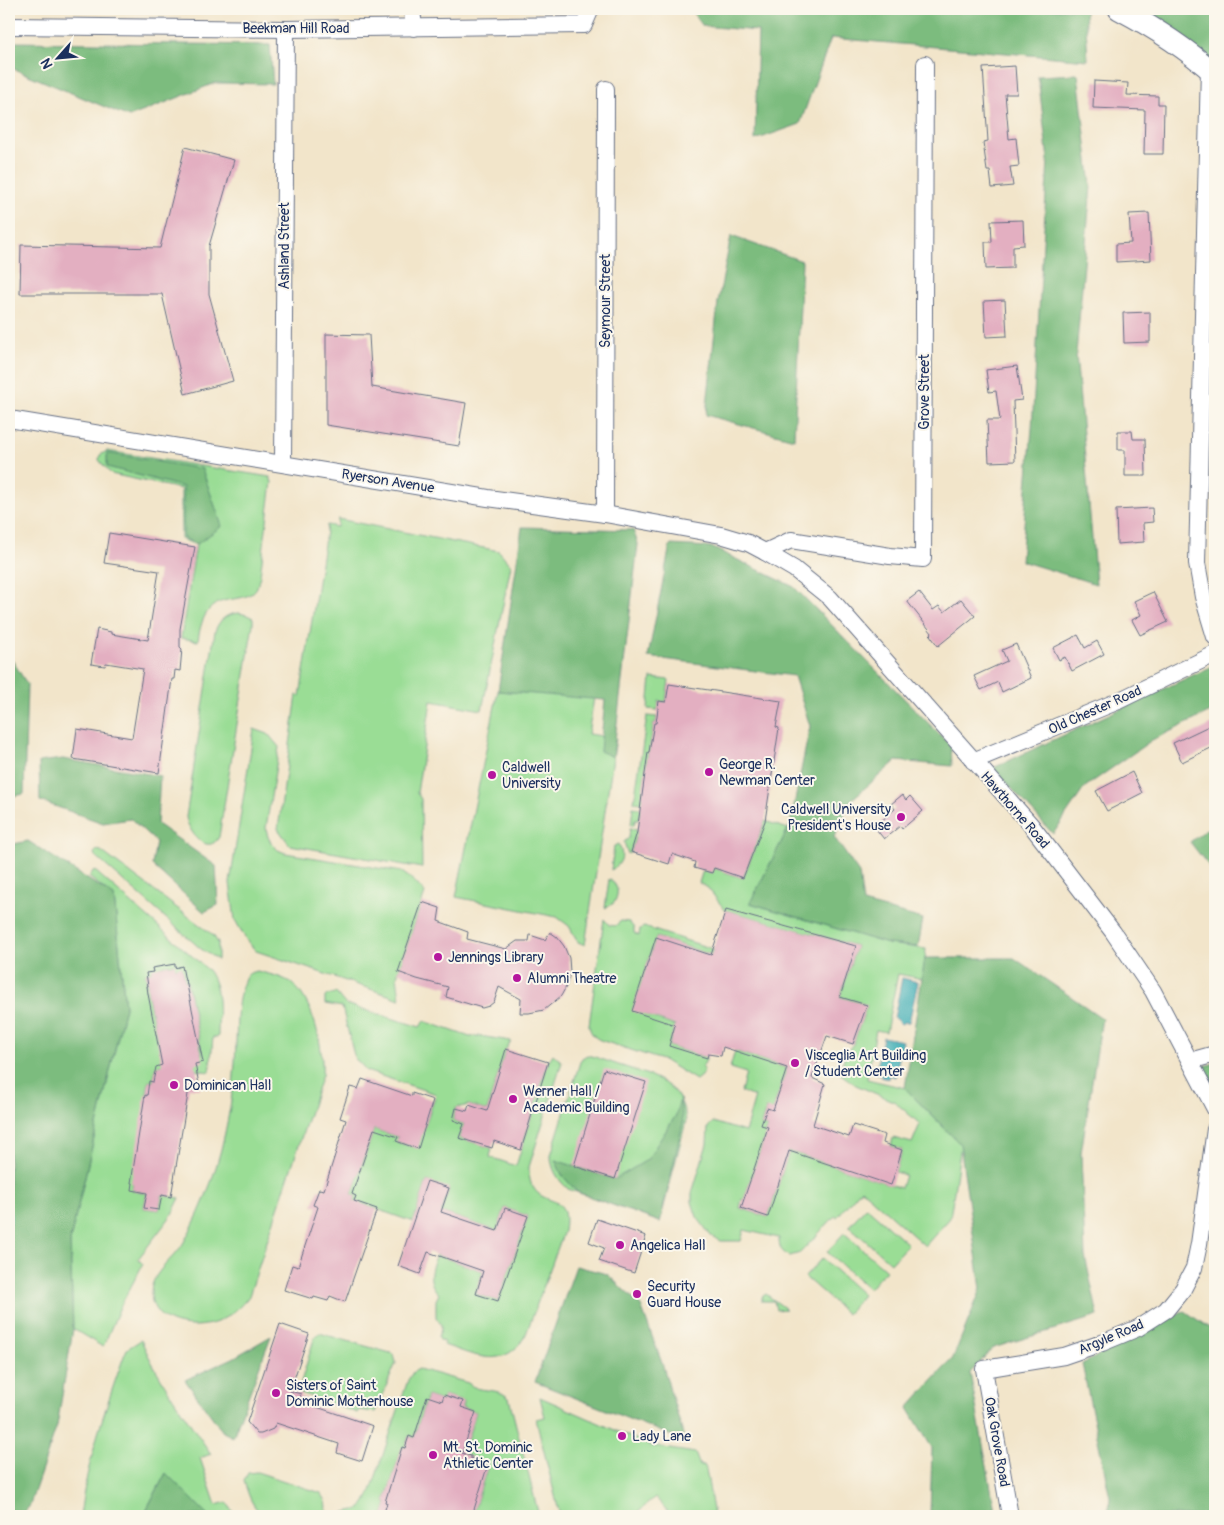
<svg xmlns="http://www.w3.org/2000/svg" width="1224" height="1525" font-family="Pangolin,sans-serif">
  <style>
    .green { fill: #9add95; stroke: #5a867a }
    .forest { fill: #7bbc7e; stroke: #4b766e }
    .water { fill: #3cadb5; stroke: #2c6e8a }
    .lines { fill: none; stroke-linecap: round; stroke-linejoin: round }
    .stream { stroke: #3cadb5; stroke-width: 4.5 }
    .building { fill: #e3afc1 }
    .minor-casing { stroke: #666f84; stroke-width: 18 }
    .tertiary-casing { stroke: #666f84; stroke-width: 23 }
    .minor { stroke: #fff; stroke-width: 16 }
    .tertiary { stroke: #fff; stroke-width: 21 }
    .poi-dot { fill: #b5179e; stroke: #fbf7ec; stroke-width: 2 }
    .labels { text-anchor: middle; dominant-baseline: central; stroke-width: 4; stroke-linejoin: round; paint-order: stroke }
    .street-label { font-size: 14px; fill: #1b2f5e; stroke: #fbf7ec }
    .poi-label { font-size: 14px; fill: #1b2f5e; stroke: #fbf7ec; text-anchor: start }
  </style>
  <rect width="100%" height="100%" fill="#fbf7ec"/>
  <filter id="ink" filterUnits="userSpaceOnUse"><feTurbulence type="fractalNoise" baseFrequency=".02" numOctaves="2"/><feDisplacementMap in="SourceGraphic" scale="10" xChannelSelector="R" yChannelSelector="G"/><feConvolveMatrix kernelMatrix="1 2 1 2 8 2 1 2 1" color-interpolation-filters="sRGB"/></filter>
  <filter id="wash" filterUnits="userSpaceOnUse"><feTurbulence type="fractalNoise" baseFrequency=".0096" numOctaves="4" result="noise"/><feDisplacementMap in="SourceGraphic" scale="20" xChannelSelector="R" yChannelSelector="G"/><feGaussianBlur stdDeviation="1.12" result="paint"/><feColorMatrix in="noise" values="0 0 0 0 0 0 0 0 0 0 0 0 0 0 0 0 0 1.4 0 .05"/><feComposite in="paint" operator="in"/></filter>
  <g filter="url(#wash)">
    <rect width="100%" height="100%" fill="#f2e5ca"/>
    <g class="green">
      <path d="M107,451L264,476L270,477L272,482L260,576C259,579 258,584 257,587C244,611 205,581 198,641L181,638L196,545L181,539V489L111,474L99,460L100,455Z"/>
      <polygon points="338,519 499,551 511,565 482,710 431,701 417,793 421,799 422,868 290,845 278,829 297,695 300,696 327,525 337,527"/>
      <path d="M239,613L247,615L253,618V624L219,837C207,857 188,831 186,817L215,631C220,619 226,614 239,613Z"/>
      <polygon points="651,678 669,680 666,702 659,701 658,710 648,709"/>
      <polygon points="498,691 594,698 588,734 616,738 585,945 578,942 569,926 557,917 456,897"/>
      <polygon points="647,716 657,717 656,723 654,723 649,752 648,752 642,803 634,802"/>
      <polygon points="254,729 268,734 279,747 266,828 268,837 272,844 278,850 285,853 402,872 414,881 425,893 397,976 400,999 256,951 247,941 235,920 230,883"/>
      <polygon points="633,807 641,808 638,820 635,820 634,825 631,825"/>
      <path d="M765,821L788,829L750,903L888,944L926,949L923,979L898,974L886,1032L876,1030L867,1079L905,1088L961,1145L950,1218L925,1246L861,1189L837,1217L835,1216L800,1253L790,1256C781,1252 779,1248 779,1238L744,1230L741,1241H721L711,1236L697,1217L692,1202V1193L707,1144L708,1127L713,1122L745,1132L755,1097L741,1092L746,1073L730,1068L735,1051L787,1068L773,1110L766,1109L761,1125L768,1127L744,1200L742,1199L740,1208L768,1217L789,1151L901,1188L905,1175L895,1172L902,1150L891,1146L893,1138L912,1143L920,1124L895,1102L856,1085L839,1073L846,1053L853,1044L867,1005L840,997L856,946L725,910L708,888L699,883L703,870L712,873L714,868L743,878Z"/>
      <polygon points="630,828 637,829 637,837 635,838 631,852 628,854 624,842 629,838"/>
      <path d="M618,844C625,855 622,864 611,870L614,846Z"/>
      <polygon points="97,850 101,851 213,935 218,943 218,960 201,949 95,856 94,853"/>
      <path d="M94,870L208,970C222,989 218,1014 218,1037H213L210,1072L195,1070L194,1064L202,1053L187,981H185L182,967L175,968L174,964C169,965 166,964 162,966C156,968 153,972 146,973L148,995L163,1065L156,1067L153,1082L149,1081L132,1190L147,1193L144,1208L159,1210L162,1195L180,1198L171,1216L138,1259L143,1264L120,1307L103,1347L73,1329L70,1240L125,1007L114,897L89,877Z"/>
      <path d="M609,879C619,886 619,893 614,903L605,908Z"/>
      <path d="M604,919L609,925L615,926L621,921L629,922L634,928V933L639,936L640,929L644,927L713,949L711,955L656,937L633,1010L675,1026L669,1046L707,1058L702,1068L704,1069L702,1075L696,1080L665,1061L600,1040C594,1037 590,1033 589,1025Z"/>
      <path d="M257,971C268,974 280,976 290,982C313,998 324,1048 322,1075L249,1296C241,1307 230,1316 217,1322C193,1331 153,1326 151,1295C150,1272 174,1260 184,1242C206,1203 220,1161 228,1118C233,1093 235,1068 236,1043C237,1023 236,998 245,979C247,974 251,972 257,971Z"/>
      <path d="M336,993L345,1004L420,1027L424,1021L470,1037L479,1036L511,1041L506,1049L487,1111L469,1105L456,1108L453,1120L464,1124L459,1138L492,1148L490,1157L516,1166L548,1062L553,1054L562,1062L529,1167C529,1173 529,1181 533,1187C545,1208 570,1191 564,1231L526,1334C506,1372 474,1355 444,1345V1342L440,1340L438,1336C444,1326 441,1325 436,1317V1300L439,1294C426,1281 431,1270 436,1255L483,1271L476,1294L498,1301L528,1216L505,1208L497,1231L441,1212L449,1189L427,1181L413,1222L354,1201L356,1196L352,1194L374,1129L398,1137L397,1142L417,1148L436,1094L366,1071L360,1063L355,1059L342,1007L325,1004V997L327,995Z"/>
      <path d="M587,1055C601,1058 614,1064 628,1068C658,1078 682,1085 686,1121L660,1222L568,1189C558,1180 551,1169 551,1155L580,1062L582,1058Z"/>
      <polygon points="866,1207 908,1244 891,1263 849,1226"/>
      <polygon points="844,1233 886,1270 869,1289 827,1252"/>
      <polygon points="822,1258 863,1295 847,1314 805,1277"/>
      <polygon points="766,1294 786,1309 776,1310 774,1301 762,1301 762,1297"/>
      <polygon points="319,1333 394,1354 396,1363 375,1412 359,1410 357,1413 298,1392 314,1339"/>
      <path d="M141,1340C159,1381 186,1417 211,1454L200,1458L216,1505L227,1502L235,1516H209L166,1473L143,1516H80C87,1461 105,1409 124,1356L127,1349Z"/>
      <path d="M419,1369L468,1383C479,1394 497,1386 509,1398L539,1516H472L488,1465L471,1459L463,1453L476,1412L462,1407L463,1401L444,1395L442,1401L427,1396L414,1438L409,1436L405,1448H402L385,1502L387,1503L383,1516H342L343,1513C348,1511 350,1511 355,1510C365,1509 369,1496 372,1488L408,1380L413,1372Z"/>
      <polygon points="540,1397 651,1446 695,1453 700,1466 704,1465 706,1469 714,1516 672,1516 655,1497 634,1516 560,1516 536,1419 545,1417"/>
      <path d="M257,1472L321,1493C327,1501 329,1507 324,1516H265C252,1509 248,1493 244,1481L248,1473Z"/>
    </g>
    <g class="forest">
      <polygon points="690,9 1085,9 1088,60 831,38 800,124 755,140 758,31 703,26"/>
      <polygon points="1135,9 1215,9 1215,64"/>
      <polygon points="9,42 270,45 273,84 215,83 129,117 9,67"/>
      <polygon points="1078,74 1091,186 1076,354 1096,584 1021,561 1032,428 1048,160 1038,76"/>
      <polygon points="731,236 802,261 794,439 706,415 718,302"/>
      <polygon points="107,453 202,469 222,526 197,544 183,538 183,487 107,467"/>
      <polygon points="522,527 633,530 638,544 613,757 600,751 605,700 498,691"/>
      <polygon points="670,545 711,547 794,587 951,746 952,766 896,761 850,801 834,837 859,873 863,903 923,919 918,947 888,944 750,903 790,825 810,726 794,676 648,657"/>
      <polygon points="9,655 27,684 24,794 9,797"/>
      <polygon points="1215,665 1215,710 1152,740 1085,787 1053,834 993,768"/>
      <polygon points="63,759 160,776 157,824 216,866 218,905 204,912 152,865 156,842 131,819 103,823 40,801 39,762"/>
      <polygon points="1215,823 1215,874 1190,842"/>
      <polygon points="28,841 114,896 125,1007 70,1240 73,1329 57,1426 29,1507 20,1516 9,1516 9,845"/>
      <polygon points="925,958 1014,958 1102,1018 1081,1153 1085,1256 1098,1316 993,1348 970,1373 996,1516 930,1516 932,1448 908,1408 953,1358 981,1289 960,1144 905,1088"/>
      <polygon points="1215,1063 1215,1091 1201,1067"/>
      <polygon points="680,1099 683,1123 660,1222 577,1192 562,1175 555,1160 615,1179 647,1160 676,1115"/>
      <polygon points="576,1266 607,1274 641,1306 663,1366 685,1441 535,1382"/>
      <polygon points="1185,1311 1215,1332 1215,1516 1108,1516 1110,1497 1082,1364"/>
      <polygon points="271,1336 233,1437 223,1432 185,1380 233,1358"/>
      <polygon points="166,1473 209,1516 143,1516"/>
    </g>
    <g class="water">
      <polygon points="902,978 918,982 909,1022 904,1022 902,1024 899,1023 897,1020 894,1018"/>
      <polygon points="883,1037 903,1041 895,1077 889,1075 888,1079 881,1077 882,1075 876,1073"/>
    </g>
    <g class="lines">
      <polyline class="stream" points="9,1213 9,1222"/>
    </g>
    <g id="blocks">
      <g class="building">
        <polygon points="1015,66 1017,94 1005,94 1009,139 1016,138 1019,166 1010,167 1013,186 992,188 990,171 987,171 983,142 988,141 983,68"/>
        <polygon points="1094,81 1128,83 1127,95 1158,96 1158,104 1164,104 1163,154 1144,154 1145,110 1093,108"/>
        <polygon points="185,147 234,160 209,246 209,294 233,381 185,394 162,294 20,294 21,245 160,248"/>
        <polygon points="1149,213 1151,260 1116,262 1116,244 1131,243 1129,214"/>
        <polygon points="1023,220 1024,245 1013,246 1013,268 986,269 985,242 992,242 991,221"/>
        <polygon points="1005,300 1007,336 986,337 984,301"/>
        <polygon points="1150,312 1150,342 1124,343 1123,313"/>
        <polygon points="326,334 369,335 372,387 466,403 459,446 326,425"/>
        <polygon points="1017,366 1022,400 1013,401 1015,461 989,462 987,420 1000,420 996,391 989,392 986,370"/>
        <polygon points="1118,431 1132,431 1133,439 1145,439 1146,476 1125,476 1125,450 1118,450"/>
        <polygon points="1152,508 1153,522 1143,523 1144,542 1117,544 1116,510"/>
        <polygon points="109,533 195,547 180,629 180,647 182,649 180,671 175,670 174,679 172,679 159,773 73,759 77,729 132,738 143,669 106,663 105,666 91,664 97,629 111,632 111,634 148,640 159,571 104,563"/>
        <polygon points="919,592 933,610 939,606 944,612 961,599 975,616 938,646 930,635 932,633 907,601"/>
        <polygon points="1153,592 1168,622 1140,635 1132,620 1141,615 1134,601"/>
        <polygon points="1078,635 1085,648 1097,641 1104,654 1072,671 1065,657 1059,660 1053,648"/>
        <polygon points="1016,644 1031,678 1002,692 998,682 981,690 974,676 1007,661 1002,650"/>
        <polygon points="669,684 781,701 776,727 779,728 765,821 743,878 714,868 712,873 694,868 695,862 672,854 669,864 631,852 637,832 648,752 649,752 654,723 656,723 659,701 666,702"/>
        <polygon points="1215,723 1215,746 1182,762 1173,743"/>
        <polygon points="1132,772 1142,793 1107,811 1096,791"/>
        <polygon points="902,795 906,800 910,796 923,811 902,829 900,826 884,839 876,829 881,824 879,823 895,809 891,804"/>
        <polygon points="422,902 440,908 438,921 468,932 467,939 506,949 517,941 529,941 530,935 545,940 550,932 557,937 564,946 569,958 570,972 567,985 561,996 544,1010 529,1013 520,1013 521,999 499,987 494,1002 489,1006 482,1008 446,997 448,987 417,979 398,972"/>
        <polygon points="726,910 856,946 840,997 867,1005 853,1044 827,1036 812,1078 825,1084 813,1125 849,1137 853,1125 885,1135 883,1143 902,1150 891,1185 789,1151 768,1217 741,1208 768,1127 761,1125 767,1108 773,1110 787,1068 723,1047 721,1056 708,1054 707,1058 669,1046 675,1025 632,1011 656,937 711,955"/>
        <polygon points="175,964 175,968 182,966 185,981 186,980 203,1062 195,1064 200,1089 189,1088 171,1197 162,1195 159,1210 144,1208 147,1193 132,1190 133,1183 131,1183 145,1095 147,1096 149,1081 153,1082 156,1067 162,1065 148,994 147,986 148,986 146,973 153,972 152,968"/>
        <polygon points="506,1049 548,1062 521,1150 494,1141 492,1148 459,1138 464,1124 453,1120 456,1108 467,1111 469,1105 487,1111"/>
        <polygon points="604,1069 646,1082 615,1179 574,1166"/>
        <polygon points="362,1079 412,1096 412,1093 433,1100 418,1149 396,1141 398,1137 374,1129 352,1194 356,1196 354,1201 377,1209 345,1302 330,1296 328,1301 314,1297 313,1299 284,1290 292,1265 298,1267 318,1207 313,1205 319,1189 324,1190 346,1120 340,1118 350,1087 358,1089"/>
        <polygon points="427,1181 449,1188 441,1212 497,1231 505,1208 528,1216 498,1301 476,1294 483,1271 428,1252 420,1274 398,1266"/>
        <polygon points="597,1219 646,1236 634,1273 599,1261 604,1248 589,1242"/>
        <polygon points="280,1324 309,1334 290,1391 301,1394 300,1397 307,1399 305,1403 373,1426 362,1461 337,1453 339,1444 276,1423 273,1429 261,1434 257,1434 247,1422"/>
        <polygon points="444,1395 463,1401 461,1407 476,1412 462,1453 471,1456 471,1459 488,1464 472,1516 383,1516 387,1503 385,1502 402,1447 405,1448 409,1436 414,1438 427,1396 442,1401"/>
      </g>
    </g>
  </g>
  <g filter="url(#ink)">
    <use href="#blocks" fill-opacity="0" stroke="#666f84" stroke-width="1"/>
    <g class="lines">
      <defs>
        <g id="minor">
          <polyline points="412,9 414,28"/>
          <polyline points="9,26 286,29 584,25 591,9"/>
          <polyline points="1209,68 1197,563 1203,597 1215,637"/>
          <polyline points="9,419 488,498 605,514 721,535 748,543 765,552 794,569 830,598 1031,825 1113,932 1153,991 1215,1109"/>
          <polyline points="283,463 286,29"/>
          <polyline points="605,514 606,89"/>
          <polyline points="765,552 791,540 890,556 923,559 925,64"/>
          <polyline points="973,761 1116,702 1215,654"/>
          <polyline points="1190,1061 1215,1054"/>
          <polyline points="1010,1516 984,1369 1064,1356 1102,1343 1138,1328 1166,1310 1183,1289 1194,1268 1199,1244 1215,1129"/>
        </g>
        <path id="tertiary" d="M1119,9C1153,27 1186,48 1215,74"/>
      </defs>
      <use href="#minor" class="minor-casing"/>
      <use href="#tertiary" class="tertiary-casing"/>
      <use href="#minor" class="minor"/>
      <use href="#tertiary" class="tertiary"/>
    </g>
  </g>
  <g class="poi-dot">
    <circle cx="709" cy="772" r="5"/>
    <circle cx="492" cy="775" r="5"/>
    <circle cx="901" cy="817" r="5"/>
    <circle cx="438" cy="957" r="5"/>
    <circle cx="517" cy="978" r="5"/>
    <circle cx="795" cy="1063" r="5"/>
    <circle cx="174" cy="1085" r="5"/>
    <circle cx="513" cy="1099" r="5"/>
    <circle cx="620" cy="1245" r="5"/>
    <circle cx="637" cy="1294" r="5"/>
    <circle cx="276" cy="1393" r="5"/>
    <circle cx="622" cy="1436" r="5"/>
    <circle cx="433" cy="1455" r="5"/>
  </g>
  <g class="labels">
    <g class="street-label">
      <text x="296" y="28">Beekman Hill Road</text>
      <text transform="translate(284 246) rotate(-90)">Ashland Street</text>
      <text transform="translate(605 301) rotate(-90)">Seymour Street</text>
      <text transform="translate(924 392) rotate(-90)">Grove Street</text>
      <text transform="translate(388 481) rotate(9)">Ryerson Avenue</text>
      <text transform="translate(1095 710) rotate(-24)">Old Chester Road</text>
      <text transform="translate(1015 810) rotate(49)">Hawthorne Road</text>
      <text transform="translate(1111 1337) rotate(-23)">Argyle Road</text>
      <text transform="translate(997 1442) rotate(80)">Oak Grove Road</text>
    </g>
    <g class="poi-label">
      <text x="719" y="764">George R.<tspan x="719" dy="16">Newman Center</tspan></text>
      <text x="502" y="767">Caldwell<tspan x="502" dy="16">University</tspan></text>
      <text x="891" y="809" text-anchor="end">Caldwell University<tspan x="891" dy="16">President's House</tspan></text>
      <text x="448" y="957">Jennings Library</text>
      <text x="527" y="978">Alumni Theatre</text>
      <text x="805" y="1055">Visceglia Art Building<tspan x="805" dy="16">/ Student Center</tspan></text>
      <text x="184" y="1085">Dominican Hall</text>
      <text x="523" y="1091">Werner Hall /<tspan x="523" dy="16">Academic Building</tspan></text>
      <text x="630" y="1245">Angelica Hall</text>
      <text x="647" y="1286">Security<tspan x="647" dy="16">Guard House</tspan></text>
      <text x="286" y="1385">Sisters of Saint<tspan x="286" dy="16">Dominic Motherhouse</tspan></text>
      <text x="632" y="1436">Lady Lane</text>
      <text x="443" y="1447">Mt. St. Dominic<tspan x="443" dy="16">Athletic Center</tspan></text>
    </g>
  </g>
  <rect width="1224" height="1525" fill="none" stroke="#fbf7ec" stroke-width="30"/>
  <g transform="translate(58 58) rotate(243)" stroke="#fbf7ec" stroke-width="4" paint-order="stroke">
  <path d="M0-4L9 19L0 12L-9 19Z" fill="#1b2f5e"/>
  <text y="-8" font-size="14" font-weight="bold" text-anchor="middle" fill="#1b2f5e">N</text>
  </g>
</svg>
